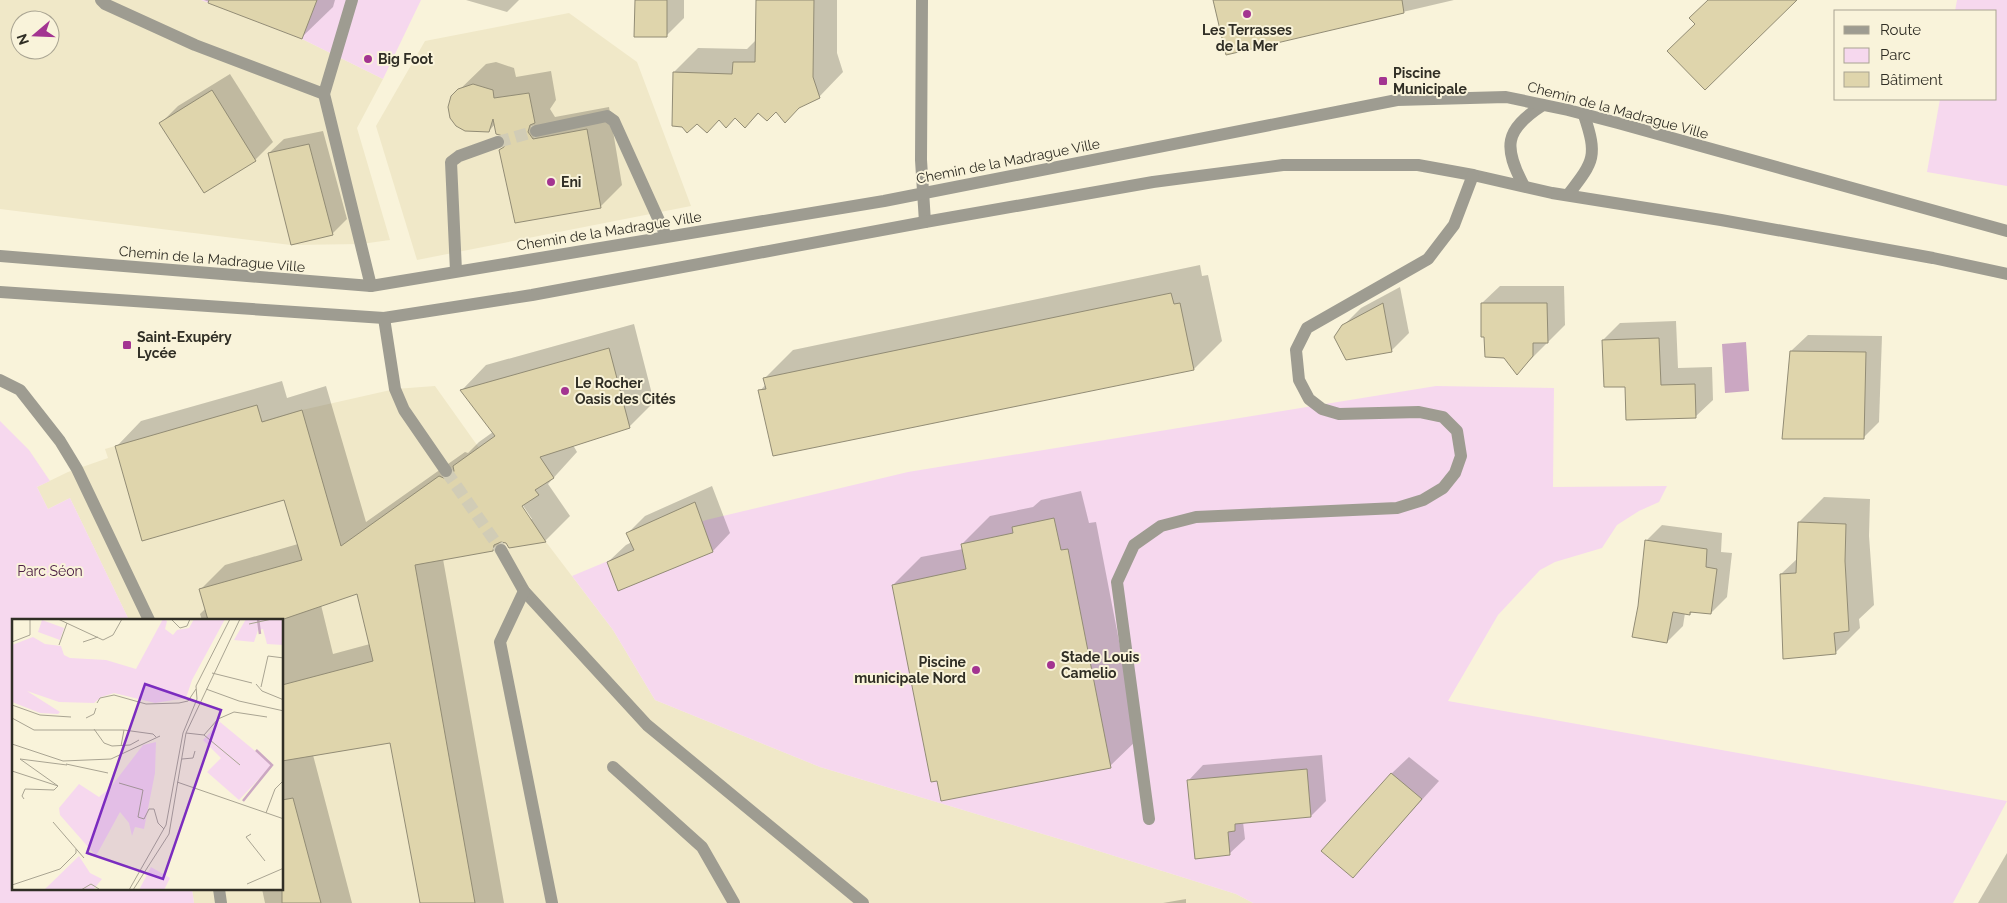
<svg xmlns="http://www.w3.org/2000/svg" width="2007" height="903" font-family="Raleway,sans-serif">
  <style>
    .built { fill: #f0e8c8; fill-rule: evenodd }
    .green { fill: #f6d8ee }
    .water { fill: #cba7c2 }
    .shadow { fill: #0003; fill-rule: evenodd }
    .building { fill: #dfd5ac; stroke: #928c75 }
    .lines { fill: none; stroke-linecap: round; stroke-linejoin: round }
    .minor-tunnel { stroke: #d1ccb6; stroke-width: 12; stroke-dasharray: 12 6; stroke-linecap: butt }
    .minor { stroke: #9e9c91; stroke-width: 12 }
    .poi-dot { fill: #a33491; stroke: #f9f3da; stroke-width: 2 }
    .labels { text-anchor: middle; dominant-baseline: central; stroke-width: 4; stroke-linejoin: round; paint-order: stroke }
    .poi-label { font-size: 14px; font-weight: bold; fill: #302e25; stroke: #f9f3da; text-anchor: start }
    .street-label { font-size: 14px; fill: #302e25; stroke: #f9f3da }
    .park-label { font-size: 14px; fill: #4d2045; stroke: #f9f3da }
    .inset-river { fill: none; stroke: #cba7c2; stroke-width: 2.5 }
    .inset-road { fill: none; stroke: #a9a492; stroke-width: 1 }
    .view { fill: #7b2cbf; fill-opacity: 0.15; stroke: #7b2cbf; stroke-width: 2.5 }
    .inset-edge { fill: none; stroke: #302e25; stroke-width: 2.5 }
  </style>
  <rect width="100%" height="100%" fill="#f9f3da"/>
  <g class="built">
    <path d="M0,0H201L302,39L383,79L357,128L390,240L361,244L291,245L0,209ZM20,20H50V50H20Z"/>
    <polygon points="569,13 637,62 691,206 417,260 376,126 425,41"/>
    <polygon points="435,386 546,542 613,630 655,700 820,767 1073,843 1236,894 1253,903 194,903 192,889 282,889 282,620 129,620 70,498 48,509 37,487 68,472 108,458 105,449 257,405 262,421 302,410 395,389"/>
  </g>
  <g class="green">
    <polygon points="201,0 421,0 383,79 302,39"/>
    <polygon points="1957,0 2007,0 2007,186 1927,172 1940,99 1996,99 1996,11 1955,11"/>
    <polygon points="1436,386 1554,388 1553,487 1667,486 1659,502 1639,511 1617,525 1602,548 1555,562 1540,570 1498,615 1448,701 2007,801 1953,903 1253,903 1236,894 1073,843 820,767 655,700 613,630 572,576 706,520 908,472"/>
    <polygon points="0,421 29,450 50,481 37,487 48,509 70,498 129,620 14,620 14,889 192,889 194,903 0,903"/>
  </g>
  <polygon class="water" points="1746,342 1749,391 1725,393 1722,344"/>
  <g class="shadow">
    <polygon points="204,0 335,0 333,7 302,37"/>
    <polygon points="466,0 519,0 507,12"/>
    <polygon points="636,0 684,0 684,18 666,36"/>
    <polygon points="757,0 837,0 837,53 843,72 819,97 800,106 759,113 745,127 736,117 674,72 698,48 747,49 756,40"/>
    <polygon points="1214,0 1454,0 1227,53"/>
    <polygon points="496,62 514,68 516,77 551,71 556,100 550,109 555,117 609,107 622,185 600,207 506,145 507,138 495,124 489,131 452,97 486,64"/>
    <polygon points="230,74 273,142 255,160 204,191 161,123 178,106"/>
    <polygon points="323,131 347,219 332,234 269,153 284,139"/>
    <polygon points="1200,265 1202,276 1208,275 1222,341 1194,369 760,391 766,384 765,378 793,350"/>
    <polygon points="1500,286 1564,286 1565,325 1517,373 1482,303"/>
    <polygon points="1400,287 1409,333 1391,351 1343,326 1361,308"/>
    <polygon points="1676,321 1678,368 1712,367 1713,400 1695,417 1626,385 1603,340 1620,323"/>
    <path d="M634,324L654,402L629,427L573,445L577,452L548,484L570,516L545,541L510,547L506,542L502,541L493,550L443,559L504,903H421L391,741L313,755L352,903H265L262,889H282V620H202L200,614L206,608L200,590L225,565L298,544L285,499L117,446L141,421L282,381L287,398L326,386L366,522L465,452L468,453L479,442L493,432L462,390L486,365ZM520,501L532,519H529L518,502ZM358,593L370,644L333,654L321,605Z"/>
    <polygon points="1808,335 1882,336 1879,422 1863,438 1791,351"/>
    <polygon points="712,486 730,533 713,551 619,590 608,562 626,545 632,542 628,533 645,516"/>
    <polygon points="1081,491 1089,523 1096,522 1138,739 1110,766 893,585 921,557 963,549 962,544 990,516 1033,507 1041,500"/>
    <polygon points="1824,497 1870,499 1869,536 1874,605 1859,619 1860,628 1835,653 1781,574 1798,558 1799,522"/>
    <polygon points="1662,525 1722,533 1721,552 1732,553 1727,597 1711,613 1693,611 1690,614 1685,613 1683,626 1667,642 1639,607 1646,541"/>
    <polygon points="1322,755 1326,801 1311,816 1243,822 1245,839 1229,854 1188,781 1203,765"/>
    <polygon points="1409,757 1439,781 1353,876 1391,774"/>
    <polygon points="2007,853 2007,903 1978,903"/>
    <polygon points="1186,899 1186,903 1163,903"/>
  </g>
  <g class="building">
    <polygon points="209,0 317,0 302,39 208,3"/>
    <polygon points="635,0 667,0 667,37 634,37"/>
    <polygon points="756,0 814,0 813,77 820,98 799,108 785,123 776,112 767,121 758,113 745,128 735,118 726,128 719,120 707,133 697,124 687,133 682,127 672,126 673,72 732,74 733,62 755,62"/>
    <polygon points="1213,0 1402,0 1404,13 1226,55"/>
    <polygon points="1708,0 1797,0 1705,90 1667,51 1695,24 1689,18"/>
    <polygon points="473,84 493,90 494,98 529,93 535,123 530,125 528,132 533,139 587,129 601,208 515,223 499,150 504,147 505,139 503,136 496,134 493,119 489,132 465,131 456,126 450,118 448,107 451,96 458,89"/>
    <polygon points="212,90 256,161 204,193 159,123"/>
    <polygon points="309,144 333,235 291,245 268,153"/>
    <polygon points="1171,293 1174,304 1180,303 1194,370 773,456 758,390 766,389 763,378"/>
    <polygon points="1383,303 1392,352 1346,360 1334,337 1342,325"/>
    <polygon points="1481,303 1547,303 1548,343 1533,343 1533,356 1517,375 1504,358 1485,357 1484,337 1481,337"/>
    <polygon points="1659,338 1661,385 1695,384 1696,418 1626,420 1625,387 1604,387 1602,340"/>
    <polygon points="609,348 630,428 540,457 554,478 535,490 539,495 522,506 546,542 509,548 506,543 501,542 494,545 493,551 415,565 475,903 420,903 390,743 282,761 282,685 373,661 357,594 281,620 208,620 199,589 302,560 284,500 142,541 115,446 257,405 262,422 302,410 341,546 439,476 446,479 451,477 454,471 453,466 495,436 460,390"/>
    <polygon points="1790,351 1866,352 1864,439 1782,439"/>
    <polygon points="695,502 713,552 618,591 607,562 634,550 626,533"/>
    <polygon points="1054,518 1061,550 1068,549 1111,768 941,801 937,781 931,782 892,585 966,569 961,544 1013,533 1012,527"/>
    <polygon points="1798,522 1846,524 1845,561 1849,631 1834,633 1836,654 1783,659 1780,574 1796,573"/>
    <polygon points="1645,540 1707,549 1706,567 1717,569 1711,614 1690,612 1690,615 1673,612 1667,643 1632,637 1638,606"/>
    <polygon points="1307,769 1311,817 1235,824 1235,831 1228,832 1230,855 1195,859 1187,780"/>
    <polygon points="1391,773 1422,799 1353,878 1321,851"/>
    <polygon points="293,798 321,903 282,903 282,800"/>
  </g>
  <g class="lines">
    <g class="minor-tunnel">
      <polyline points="498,142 536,131"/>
      <polyline points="446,471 501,550"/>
    </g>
    <g class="minor">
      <polyline points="101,0 105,4 195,45 324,94"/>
      <polyline points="352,0 324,94 371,286"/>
      <polyline points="922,0 921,160 925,222"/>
      <polyline points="536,131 607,116 614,121 666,236"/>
      <path d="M1524,186C1503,147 1504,130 1543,105"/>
      <path d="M1568,195C1594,161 1598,157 1584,115"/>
      <polyline points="0,256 371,286 884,201 1397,100 1506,97 1568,110 1618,123 2007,231"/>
      <polyline points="456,271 451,162 459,156 498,142"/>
      <polyline points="0,292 384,318 532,295 925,222 1153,182 1283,165 1418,165 1473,175 1552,193 1721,220 1933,258 2007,274"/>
      <polyline points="384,318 395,389 404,410 446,471"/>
      <polyline points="0,380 20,390 60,441 77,469 149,620"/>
      <polyline points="501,550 524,591 647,725 863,903"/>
      <polyline points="524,591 500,642 552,903"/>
      <polyline points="613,767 702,847 734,903"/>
      <polyline points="1149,819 1117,582 1134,545 1161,526 1196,517 1397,508 1423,500 1443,488 1455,473 1461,456 1457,431 1443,417 1419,412 1339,414 1322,409 1309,399 1299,380 1296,350 1307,328 1428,259 1454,225 1473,175"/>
      <polyline points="219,889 221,903"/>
    </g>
  </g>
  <g class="poi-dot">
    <circle cx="1247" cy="14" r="5"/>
    <circle cx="368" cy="59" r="5"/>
    <rect x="1378" y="76" width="10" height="10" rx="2.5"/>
    <circle cx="551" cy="182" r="5"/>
    <rect x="122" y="340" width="10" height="10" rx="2.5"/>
    <circle cx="565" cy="391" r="5"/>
    <circle cx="1051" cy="665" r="5"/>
    <circle cx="976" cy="670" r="5"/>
  </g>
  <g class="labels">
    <g class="poi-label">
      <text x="1247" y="30" text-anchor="middle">Les Terrasses<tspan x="1247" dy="16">de la Mer</tspan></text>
      <text x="378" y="59">Big Foot</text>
      <text x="1393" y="73">Piscine<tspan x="1393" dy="16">Municipale</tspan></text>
      <text x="561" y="182">Eni</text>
      <text x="137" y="337">Saint-Exupéry<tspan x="137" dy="16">Lycée</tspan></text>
      <text x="575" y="383">Le Rocher<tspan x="575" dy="16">Oasis des Cités</tspan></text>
      <text x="1061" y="657">Stade Louis<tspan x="1061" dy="16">Camelio</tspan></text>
      <text x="966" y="662" text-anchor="end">Piscine<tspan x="966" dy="16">municipale Nord</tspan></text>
    </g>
    <g class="street-label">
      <text transform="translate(1618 110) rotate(15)">Chemin de la Madrague Ville</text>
      <text transform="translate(1008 161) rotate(-11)">Chemin de la Madrague Ville</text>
      <text transform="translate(609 231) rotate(-9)">Chemin de la Madrague Ville</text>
      <text transform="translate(212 259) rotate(5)">Chemin de la Madrague Ville</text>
    </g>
    <g class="park-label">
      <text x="50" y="571">Parc Séon</text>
    </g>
  </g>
  <g transform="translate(12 619)">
    <rect width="271" height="271" fill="#f9f3da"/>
    <path d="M151,0L155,2L153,10L161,16L165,11L177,9L182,0H213L180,61L174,79L143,84L102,74L89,78L82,84L47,83L15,72L48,93L46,95L28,94L0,83V26L21,18L33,25L49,27L52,36L58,39L94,41L124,50ZM234,0H271V26L255,25L251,10L246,11L242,23L222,21ZM30,1L52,9L48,21L26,13ZM208,103L260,146L227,181L195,153L209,139L191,121ZM144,123L143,154L132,210L123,208L120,217L117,204L108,193L84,237L48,196L47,189L67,165L87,178L98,169L131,126ZM67,237L78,254L90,260L81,271H32ZM139,248L158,259L152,271H127Z" fill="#f6d8ee"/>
    <path class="inset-river" d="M246,0L248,15M231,182L260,146L244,131"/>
    <path class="inset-road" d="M46,0L91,21L101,16L110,0M159,0L168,9L175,7L178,0M237,5L260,0M0,23L18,16V0M71,23L86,18M47,26L55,4M200,54L240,64M244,65L250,72L272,81M249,68L256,37L272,39M194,70L227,82L272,92M85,84L88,79L102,76L134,85L167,84L176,82L184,70M0,86L28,96L59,98M0,99L22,111H112L141,115L144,118M74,99L82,95L84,89M82,110L92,124L100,127L118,126L127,121M174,114L192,116L228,146M192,116L206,100L222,93L255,98M0,125L51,142L99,140L148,117M109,127L112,111M170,140L181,139L183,132M54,145L96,154M0,152L46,167M165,163L272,200M107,164L131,171L126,198L132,200L137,190H142L146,204L152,210M12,180L10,177L13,170L42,171L46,167L8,140L55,146M254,194L263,170L272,161M41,203L72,239M239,215L234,218L253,242M235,265L272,249M0,266L48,250L64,234V230M69,271L79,265L87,270M117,271L154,206L171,114L185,80L184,67L218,0M121,271L157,215L174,114L228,0"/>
    <path class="view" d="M133,65L209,91L151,260L75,234Z"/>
    <rect width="271" height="271" class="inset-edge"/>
  </g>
  <rect x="1834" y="10" width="162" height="90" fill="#f9f3da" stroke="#a9a492"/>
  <rect x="1844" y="26" width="25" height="8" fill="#9e9c91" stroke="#a9a492"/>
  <text x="1880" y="35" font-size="15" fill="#302e25">Route</text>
  <rect x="1844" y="48" width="25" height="15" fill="#f6d8ee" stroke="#a9a492"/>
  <text x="1880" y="60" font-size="15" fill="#302e25">Parc</text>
  <rect x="1844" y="72" width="25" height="15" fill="#dfd5ac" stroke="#a9a492"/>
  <text x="1880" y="85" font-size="15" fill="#302e25">Bâtiment</text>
  <g transform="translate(35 35) rotate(251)"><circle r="24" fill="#f9f3da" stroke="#a9a492"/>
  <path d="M0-4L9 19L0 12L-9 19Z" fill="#a33491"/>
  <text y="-8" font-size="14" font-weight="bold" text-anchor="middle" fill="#302e25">N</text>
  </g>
</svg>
